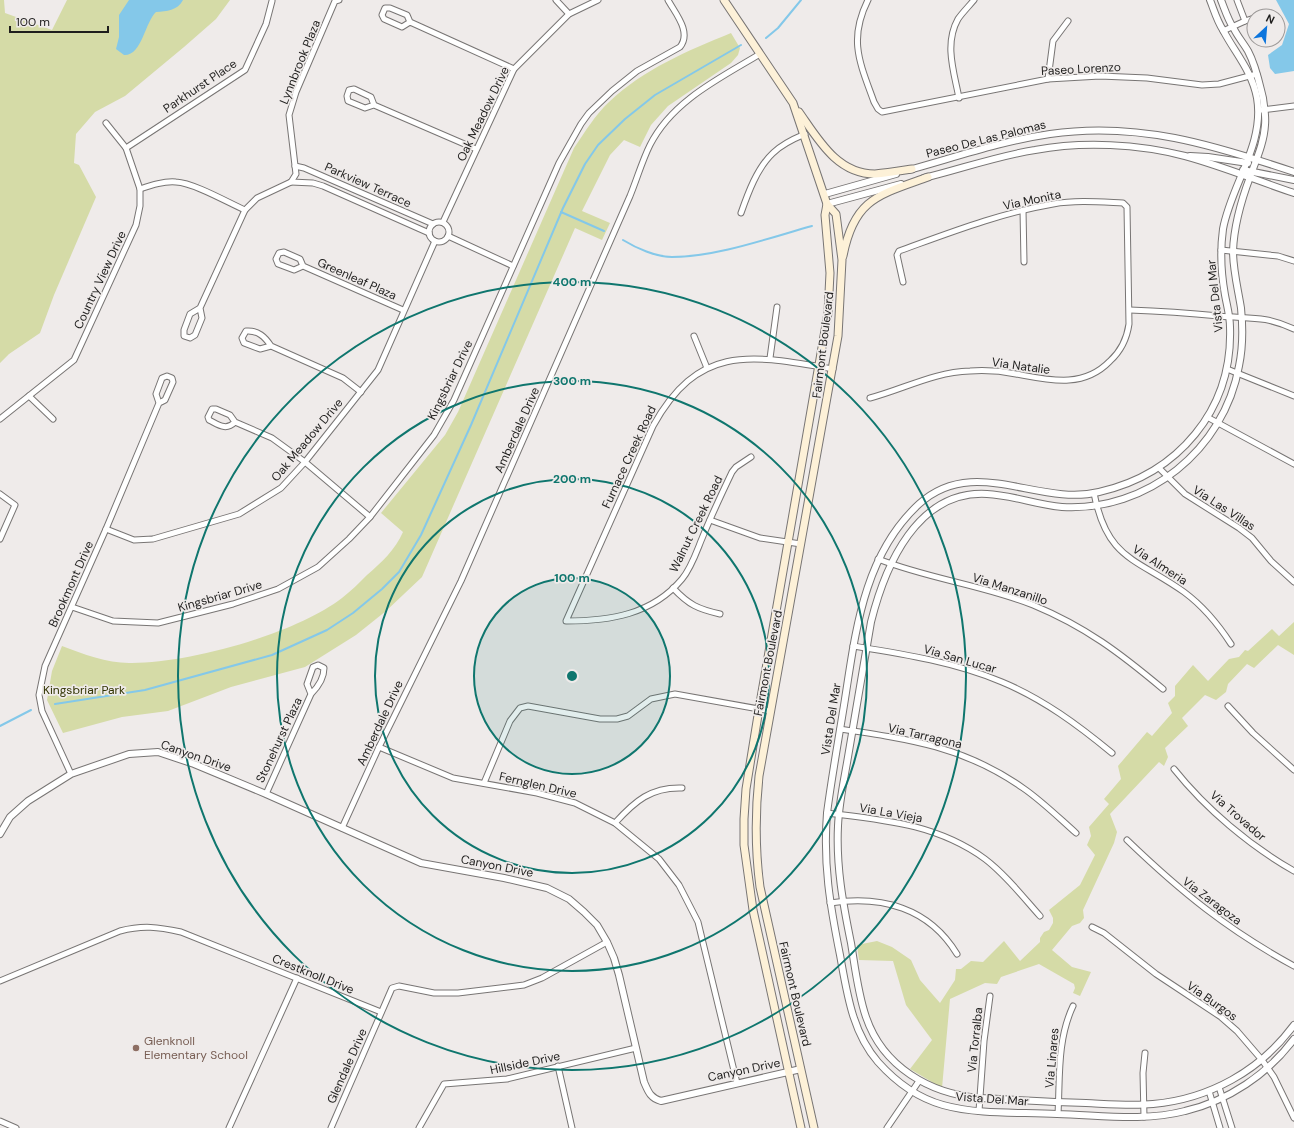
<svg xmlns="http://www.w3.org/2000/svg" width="1294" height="1128" font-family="'DM Sans',sans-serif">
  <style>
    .green { fill: #d5dba7 }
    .water { fill: #84c8e9 }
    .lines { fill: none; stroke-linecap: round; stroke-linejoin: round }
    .stream { stroke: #84c8e9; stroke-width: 2 }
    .minor-casing { stroke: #787574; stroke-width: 7 }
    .tertiary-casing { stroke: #787574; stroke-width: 8 }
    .secondary-casing { stroke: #787574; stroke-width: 9 }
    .minor { stroke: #fff; stroke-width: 5 }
    .tertiary { stroke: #fff; stroke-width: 6 }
    .secondary { stroke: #fdf1d8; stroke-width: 7 }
    .ring { fill: none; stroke: #0f766e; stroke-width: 2 }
    .education-dot { fill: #8d6e63; stroke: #efebea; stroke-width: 1.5 }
    .labels { text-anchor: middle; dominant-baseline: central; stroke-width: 3.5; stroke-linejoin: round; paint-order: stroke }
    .street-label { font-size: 12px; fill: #1f1e1d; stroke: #efebea }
    .park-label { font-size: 12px; fill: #313402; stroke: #efebea }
    .education-label { font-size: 12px; fill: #785e54; stroke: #efebea; text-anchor: start }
    .centre { fill: #0f766e; stroke: #efebea; stroke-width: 2 }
    .ring-label { font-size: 12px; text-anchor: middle; font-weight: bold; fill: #0f766e; stroke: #efebea; stroke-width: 3.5; stroke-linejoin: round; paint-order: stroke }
  </style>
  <rect width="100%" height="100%" fill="#efebea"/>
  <g class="green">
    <polygon points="0,0 4,0 5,13 52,30 67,0 230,0 216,19 184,47 125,96 95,112 76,134 74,163 79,165 96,197 54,295 40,333 9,354 0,363"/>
    <path d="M731,33L740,48L738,55L731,63L668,106L651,125L640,147L624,140L610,155L582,211L610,223L602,240L575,228L422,577L386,611L356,635L305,667L231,687L168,711L122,717L63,733L47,700L52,671L62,646C83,654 107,663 129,663C188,664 295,634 342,598C351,591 359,583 367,575C382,562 395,550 403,532L381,513L445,435L458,412L574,148C585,132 595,115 609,102C644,69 687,51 731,33Z"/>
    <polygon points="1294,622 1294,655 1278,645 1254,668 1247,664 1228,684 1226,692 1216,700 1205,695 1182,718 1188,726 1165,748 1168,757 1164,766 1159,762 1110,814 1117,832 1114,843 1083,910 1084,918 1080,923 1072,926 1052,950 1072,967 1091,972 1080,996 1073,993 1075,988 1074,984 1039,964 1001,977 997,984 985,983 950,999 942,1088 910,1069 932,1040 906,1005 893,961 859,960 857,945 877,941 892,947 911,960 920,980 940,1003 955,980 956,969 961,969 971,961 983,962 1004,941 1020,961 1040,942 1040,938 1044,932 1049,930 1053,923 1053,918 1049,910 1080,885 1095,855 1087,845 1091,836 1089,827 1109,804 1104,799 1121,779 1118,766 1147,732 1152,736 1172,713 1168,703 1175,696 1175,686 1193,665 1208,681 1229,659 1239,657 1245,650 1248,651 1272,629 1279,636"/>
  </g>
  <g class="water">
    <path d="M129,0H183C177,11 167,11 156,12C145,22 142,56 124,55L116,49L119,37V15Z"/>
    <polygon points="1276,0 1294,0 1294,71 1275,74 1270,68 1268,55 1282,45 1289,24"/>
  </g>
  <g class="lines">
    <g class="stream">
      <polyline points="766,38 778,28 801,0"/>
      <polyline points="561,212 604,231"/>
      <path d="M623,240C636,248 656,257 672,257C716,257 769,238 812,226"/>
      <polyline points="55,704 145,690 272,655 327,630 353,613 382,589 399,572 421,535 471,425 563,208 585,164 598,145 625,119 655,95 741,45"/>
      <polyline points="0,726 31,710"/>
    </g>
    <defs>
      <g id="minor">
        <polyline points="556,0 569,14"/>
        <path d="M868,0C848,40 860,63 874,102L878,109L882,112L1048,79L1100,76L1147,78L1202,85L1219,84L1257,74"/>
        <polyline points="1237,0 1245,21 1254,18"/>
        <polyline points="1258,16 1265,13"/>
        <polyline points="410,22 402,27 384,19 382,15 385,8 390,8 407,15 410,22 514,69"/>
        <polyline points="1223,31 1245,21"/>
        <polyline points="1048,79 1053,41 1068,21"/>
        <path d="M959,98C954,72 944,44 958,19C962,13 969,6 974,0"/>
        <polyline points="374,105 365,108 348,101 347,96 349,90 354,89 371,97 374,105 476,149"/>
        <polyline points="1261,110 1294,106"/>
        <polyline points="126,148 245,70 266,24 272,1"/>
        <polyline points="295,166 304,168 433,224"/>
        <polyline points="291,182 313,183 323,186 429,233"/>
        <path d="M140,189C152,185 164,181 176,182C194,183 227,202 245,210"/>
        <polyline points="1023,210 1024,262"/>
        <path d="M741,213C748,193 757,168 773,153C782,144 793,139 805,134"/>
        <polyline points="443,222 514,69 569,14 598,0"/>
        <circle cx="439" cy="232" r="10"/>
        <polyline points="448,236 513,266"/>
        <polyline points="1221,250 1278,256 1294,261"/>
        <polyline points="303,266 294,270 278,264 276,259 279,253 284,252 300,259 303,266 403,310"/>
        <polyline points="200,308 190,314 184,330 184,336 190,338 195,335 202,318 200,308 245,210 257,198 291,182 296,174 289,115 296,92 335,1 339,0"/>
        <path d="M1130,310C1160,311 1189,313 1219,316C1249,319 1264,315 1294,329"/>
        <polyline points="694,336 707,368"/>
        <path d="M271,346L260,349L244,343L242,338L246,331C258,330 265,337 271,346L343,378L361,392"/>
        <polyline points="770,358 777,307"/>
        <polyline points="1227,369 1294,396"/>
        <polyline points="29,396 53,419"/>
        <path d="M870,398C904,389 934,372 970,371C985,370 1001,371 1016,374C1049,380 1083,389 1110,361C1121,351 1127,338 1129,324L1127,207L1123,203C1100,202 1076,200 1053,204C1000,213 949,233 899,251L897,255L903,282"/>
        <polyline points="1207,417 1294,464"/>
        <polyline points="0,419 74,360 136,225 140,206 140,189 126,148 106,123"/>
        <path d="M235,422C226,431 219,425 209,420L208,417L212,409H216L230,415L235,422L272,438L305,462L370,517"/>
        <path d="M751,457L736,467L732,472C722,493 712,514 703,536C697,550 692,567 682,579C652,615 609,621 566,621L653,426C699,343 751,355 833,369"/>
        <polyline points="1159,468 1185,494 1239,528 1252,538 1271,561 1294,582"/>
        <path d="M1094,493C1107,560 1136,558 1184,592C1203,606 1218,624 1231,644"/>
        <polyline points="0,494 15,505 0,539"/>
        <polyline points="710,520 760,538 801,544"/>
        <polyline points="106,529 134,540 153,539 239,514 281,488 305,462 378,370 435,241"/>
        <path d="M878,559C929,579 983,585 1033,605C1086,627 1120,653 1163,689"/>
        <path d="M673,588C689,605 698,609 720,614"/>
        <path d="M72,607L113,621L158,623L233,604L278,589L318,567L349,539L370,517L434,435L454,400L559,163L581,124L589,113L612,91L637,71L680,47C692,32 675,13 668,0"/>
        <path d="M853,646C903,654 955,662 1002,682C1043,699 1078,725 1112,753"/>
        <polyline points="1228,706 1253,733 1294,770"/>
        <path d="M840,729C909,739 965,747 1023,788C1042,801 1059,818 1076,833"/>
        <polyline points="379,747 453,778 537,793 575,803 615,823 659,859 679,885 698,922 737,1083"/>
        <path d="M1174,769C1206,809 1250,846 1294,871"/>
        <polyline points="71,774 42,711 39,695 45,666 106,529 159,403 165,400 173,382 172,378 167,376 162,378 156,394 159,403"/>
        <polyline points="484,783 510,721 520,708 528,706 600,719 617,719 628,716 651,699 675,694 770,711"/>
        <path d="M266,794L311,694C318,687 324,678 324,668L318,665L313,667L307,684L311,694"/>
        <path d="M827,813C884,820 937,824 985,859C1006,875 1023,897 1040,916"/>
        <path d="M615,823C635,801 651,787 682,788"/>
        <path d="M342,828L379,747L461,581L630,196C637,179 642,161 650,145C672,101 720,78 760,54"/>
        <path d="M1127,840C1181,892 1228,930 1294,966"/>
        <path d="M830,903C882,895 929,908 957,954"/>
        <polyline points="1092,927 1104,933 1156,974 1221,1017 1237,1031 1262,1060 1274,1077 1294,1118"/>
        <path d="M0,981L120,931C143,925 158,927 181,932L381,1012"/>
        <polyline points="558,1066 572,1128"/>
        <polyline points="1219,1087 1232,1128"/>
        <polyline points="1209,1091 1220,1128"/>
        <polyline points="979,1111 984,1041 990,996"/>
        <path d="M1058,1114C1060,1077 1057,1040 1073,1006"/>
        <polyline points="1144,1117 1143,1073 1145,1053"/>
        <polyline points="0,1121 16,1128"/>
        <polyline points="229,1128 297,978"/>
        <polyline points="331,1128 392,988 399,986 434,993 458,993 524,985 542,978 607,942"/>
        <polyline points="419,1128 444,1084 507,1079 636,1048"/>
        <polyline points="887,1128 919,1081"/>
      </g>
      <g id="tertiary">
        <path d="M1210,0C1214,10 1217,21 1223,30C1235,53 1252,71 1257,98C1265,144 1231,185 1223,229C1220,251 1221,273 1225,295C1227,306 1230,316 1230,327C1233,410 1178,474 1099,492C1038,507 974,454 919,504C864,555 856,629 845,699C839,737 832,775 827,813C823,864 830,905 840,955C847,993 852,1032 878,1062C895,1081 918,1098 943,1105C979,1115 1020,1112 1057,1114C1100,1115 1143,1122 1185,1111C1228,1101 1268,1074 1294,1039"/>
        <path d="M1221,0C1225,10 1228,20 1234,29C1238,37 1244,44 1248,51C1256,66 1259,82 1263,98C1264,107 1266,116 1265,125C1264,143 1256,160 1250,177C1241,201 1234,225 1233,251C1233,270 1238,289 1241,308C1243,328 1243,347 1239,366C1224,450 1147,512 1062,507C1037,505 1012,495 987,494C917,490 885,566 871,622C864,665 856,708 849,751C845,776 839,801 838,826C836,866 843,904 851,943C855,967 858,994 866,1017C883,1067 930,1094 980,1098C1015,1100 1051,1102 1086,1103C1108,1104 1131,1106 1153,1104C1209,1099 1260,1071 1294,1025"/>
        <polyline points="1190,156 1208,157 1248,163"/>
        <path d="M909,170C956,157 1002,141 1050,134C1137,121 1214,145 1294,172"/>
        <polyline points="1243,170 1294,180"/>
        <path d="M924,178C961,169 997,156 1035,150C1083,141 1138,144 1185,156C1222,166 1258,181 1294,193"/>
        <polyline points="825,194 896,174"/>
        <polyline points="827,204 901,184"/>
        <path d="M0,834L10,817L28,801L71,774L129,754L158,752L194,764L266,794L421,863L504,878L547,888L569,899L584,912L597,925L607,942L614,958L619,975L644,1082C648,1091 650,1098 661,1101L801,1069"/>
      </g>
      <g id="secondary">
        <polyline points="724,0 793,103 827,204 825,215 830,273 828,313 759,709 746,789 744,819 744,845 753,910 801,1128"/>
        <path d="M799,112C818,139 837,174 875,174C887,173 899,171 912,169"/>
        <path d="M843,256C854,199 878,195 928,177"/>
        <path d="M814,1128L760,887C755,849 755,814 759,776L838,336L842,260L836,214L827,204"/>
      </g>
    </defs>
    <use href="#minor" class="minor-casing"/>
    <use href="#tertiary" class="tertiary-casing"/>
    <use href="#secondary" class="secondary-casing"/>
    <use href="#minor" class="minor"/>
    <use href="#tertiary" class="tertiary"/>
    <use href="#secondary" class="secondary"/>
  </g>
  <circle cx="572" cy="676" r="98" fill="#0f766e" fill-opacity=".12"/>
  <g class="ring">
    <circle cx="572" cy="676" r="98"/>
    <circle cx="572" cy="676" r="197"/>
    <circle cx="572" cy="676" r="295"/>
    <circle cx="572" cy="676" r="394"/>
  </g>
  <circle class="education-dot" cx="136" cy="1048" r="4"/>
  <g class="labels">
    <g class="street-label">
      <text transform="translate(300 62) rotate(-68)">Lynnbrook Plaza</text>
      <text transform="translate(1081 69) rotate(-3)">Paseo Lorenzo</text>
      <text transform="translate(200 86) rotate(-34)">Parkhurst Place</text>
      <text transform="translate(483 114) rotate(-64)">Oak Meadow Drive</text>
      <text transform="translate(986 139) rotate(-14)">Paseo De Las Palomas</text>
      <text transform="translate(368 185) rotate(24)">Parkview Terrace</text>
      <text transform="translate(1032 200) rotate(-12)">Via Monita</text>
      <text transform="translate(357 279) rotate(24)">Greenleaf Plaza</text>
      <text transform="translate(100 280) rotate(-65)">Country View Drive</text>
      <text transform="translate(1215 296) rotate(-96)">Vista Del Mar</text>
      <text transform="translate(823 345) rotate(-83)">Fairmont Boulevard</text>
      <text transform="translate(1021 366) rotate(8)">Via Natalie</text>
      <text transform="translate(450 380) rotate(-64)">Kingsbriar Drive</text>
      <text transform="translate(517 430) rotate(-66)">Amberdale Drive</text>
      <text transform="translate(307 440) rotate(-50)">Oak Meadow Drive</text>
      <text transform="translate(629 457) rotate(-65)">Furnace Creek Road</text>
      <text transform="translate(1224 508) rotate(33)">Via Las Villas</text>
      <text transform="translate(696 524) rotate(-64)">Walnut Creek Road</text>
      <text transform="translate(1160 565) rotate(33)">Via Almeria</text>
      <text transform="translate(71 584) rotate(-66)">Brookmont Drive</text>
      <text transform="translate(1010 589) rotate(18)">Via Manzanillo</text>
      <text transform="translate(220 596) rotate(-16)">Kingsbriar Drive</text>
      <text transform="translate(960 659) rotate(16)">Via San Lucar</text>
      <text transform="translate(768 663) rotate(-79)">Fairmont Boulevard</text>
      <text transform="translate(831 719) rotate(-81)">Vista Del Mar</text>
      <text transform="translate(380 723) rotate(-65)">Amberdale Drive</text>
      <text transform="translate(925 736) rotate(13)">Via Tarragona</text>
      <text transform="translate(279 740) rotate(-65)">Stonehurst Plaza</text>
      <text transform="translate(196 756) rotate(19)">Canyon Drive</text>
      <text transform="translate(538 785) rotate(13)">Fernglen Drive</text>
      <text transform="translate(891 813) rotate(10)">Via La Vieja</text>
      <text transform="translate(1238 816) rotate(41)">Via Trovador</text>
      <text transform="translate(497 866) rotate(11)">Canyon Drive</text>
      <text transform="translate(1212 901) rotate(37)">Via Zaragoza</text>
      <text transform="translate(313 974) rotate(22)">Crestknoll Drive</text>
      <text transform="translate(795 994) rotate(77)">Fairmont Boulevard</text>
      <text transform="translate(1212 1001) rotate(35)">Via Burgos</text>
      <text transform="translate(975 1040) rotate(-84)">Via Torralba</text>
      <text transform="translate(1052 1058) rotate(-85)">Via Linares</text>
      <text transform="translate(525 1063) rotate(-12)">Hillside Drive</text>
      <text transform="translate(347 1066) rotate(-66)">Glendale Drive</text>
      <text transform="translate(744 1070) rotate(-12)">Canyon Drive</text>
      <text transform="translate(992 1099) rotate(4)">Vista Del Mar</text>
    </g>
    <g class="park-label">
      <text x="84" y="690">Kingsbriar Park</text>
    </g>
    <g class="education-label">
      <text x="144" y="1041">Glenknoll<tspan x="144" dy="14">Elementary School</tspan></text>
    </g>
  </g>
  <circle cx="572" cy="676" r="6" class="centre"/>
  <g class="ring-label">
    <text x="572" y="286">400 m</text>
    <text x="572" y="385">300 m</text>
    <text x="572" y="483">200 m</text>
    <text x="572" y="582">100 m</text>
  </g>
  <g transform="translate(1266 28) rotate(26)"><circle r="19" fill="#efebea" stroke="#9c9998"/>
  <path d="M0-3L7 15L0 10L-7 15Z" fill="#0c75dd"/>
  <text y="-6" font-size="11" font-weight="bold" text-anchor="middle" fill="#1f1e1d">N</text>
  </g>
  <path d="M10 26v6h98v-6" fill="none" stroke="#1f1e1d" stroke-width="2"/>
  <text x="16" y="26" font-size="12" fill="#1f1e1d" stroke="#efebea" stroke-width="3" paint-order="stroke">100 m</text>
</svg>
